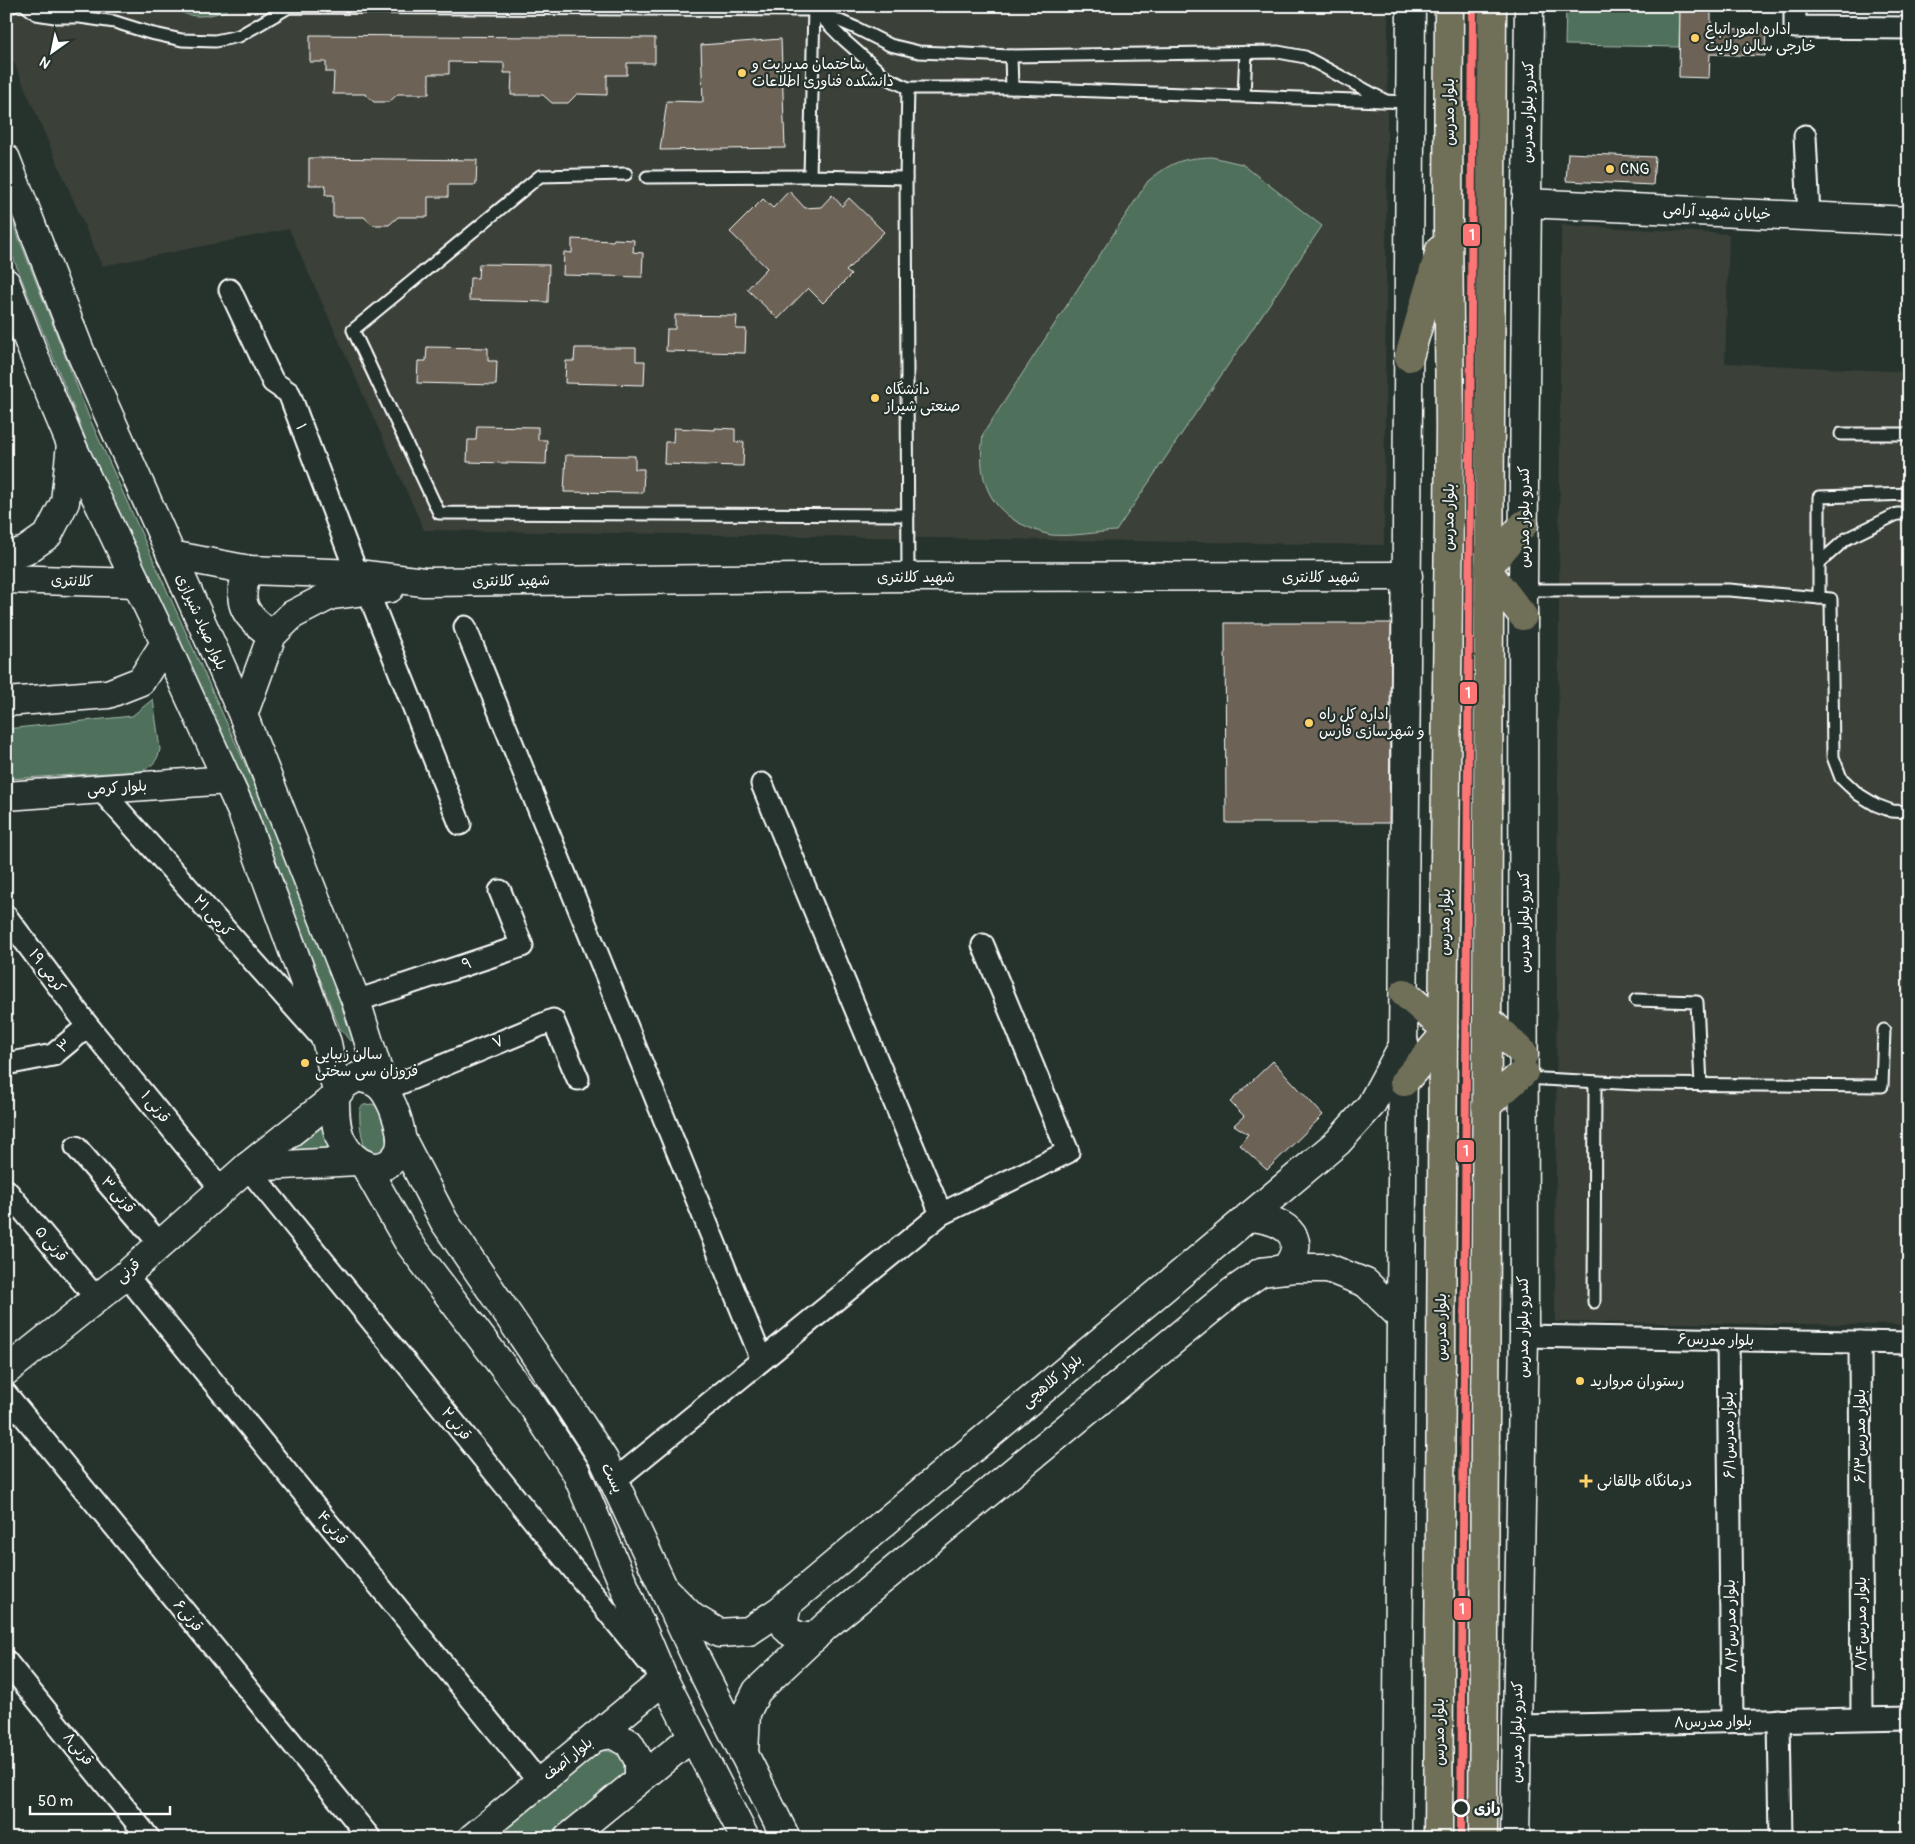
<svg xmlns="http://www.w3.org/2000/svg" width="1915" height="1844" font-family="Pangolin,'Playpen Sans Arabic',sans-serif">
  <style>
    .built { fill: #3b4139 }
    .green { fill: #50715b; stroke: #a8b8ad }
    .building { fill: #6c6256; stroke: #fff }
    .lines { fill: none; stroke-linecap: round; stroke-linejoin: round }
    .service-casing { stroke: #fff; stroke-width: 15 }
    .minor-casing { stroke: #fff; stroke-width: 25 }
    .tertiary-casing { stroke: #fff; stroke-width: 31 }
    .secondary-casing { stroke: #fff; stroke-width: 31 }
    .primary-casing { stroke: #fff; stroke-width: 31 }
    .service { stroke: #26332d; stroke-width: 11 }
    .minor { stroke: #26332d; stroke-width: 21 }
    .tertiary { stroke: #26332d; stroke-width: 28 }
    .secondary { stroke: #26332d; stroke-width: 28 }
    .primary { stroke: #706f59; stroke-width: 28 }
    .metro-1-casing { stroke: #26332d; stroke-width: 11 }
    .metro-1 { stroke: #fc7676; stroke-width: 8 }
    .poi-dot { fill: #ffd166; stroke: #26332d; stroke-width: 2 }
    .stop-dot { fill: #26332d; stroke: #fff; stroke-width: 2.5 }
    .labels { text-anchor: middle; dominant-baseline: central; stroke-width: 4.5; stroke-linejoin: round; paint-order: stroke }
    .poi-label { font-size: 15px; fill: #fff; stroke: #26332d; text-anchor: start }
    .street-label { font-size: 15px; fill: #fff; stroke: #26332d }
    .stop-label { font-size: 15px; font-weight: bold; fill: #fff; stroke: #26332d; text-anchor: start }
    .line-badge { stroke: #26332d; stroke-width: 2 }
    .badge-label { font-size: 14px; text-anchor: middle; font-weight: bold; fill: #fff }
  </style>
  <rect width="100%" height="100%" fill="#26332d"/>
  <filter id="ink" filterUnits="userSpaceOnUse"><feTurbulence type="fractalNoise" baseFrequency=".02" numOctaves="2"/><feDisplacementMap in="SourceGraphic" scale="10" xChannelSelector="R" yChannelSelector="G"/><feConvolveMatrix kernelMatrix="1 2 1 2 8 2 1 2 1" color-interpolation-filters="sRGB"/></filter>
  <g filter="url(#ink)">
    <g class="built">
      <polygon points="6,6 1388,6 1384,545 424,530 289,229 102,266 6,44"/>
      <polygon points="1561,225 1729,234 1725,363 1909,372 1909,1325 1555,1322"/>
    </g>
    <g class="green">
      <path d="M171,6H228L226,11C205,17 190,20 171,6Z"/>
      <polygon points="1566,6 1680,6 1679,47 1565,45"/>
      <path d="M1212,157L1242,164L1322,226L1116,531C1097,532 1071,537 1051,535C1040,533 1030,528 1019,523C984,503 978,472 983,434L1148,181C1172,162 1181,158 1212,157Z"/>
      <polygon points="6,205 89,417 309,906 359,1037 350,1041 339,1027 255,816 109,497 6,240"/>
      <path d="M153,699L160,749C158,760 153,766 142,771L6,779V729L132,716Z"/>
      <path d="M372,1104C393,1111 390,1136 391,1154L368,1153C361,1139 359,1124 360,1108L364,1105Z"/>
      <polygon points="327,1120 334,1152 264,1158"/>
      <path d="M596,1749C613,1751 624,1754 628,1772L556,1838H489Z"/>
    </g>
    <g class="building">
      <polygon points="1680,6 1711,6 1711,28 1766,30 1765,56 1710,54 1709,78 1679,77"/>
      <polygon points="310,35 655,38 655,63 627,63 627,75 607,75 607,95 577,94 568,103 552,103 543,95 511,95 512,73 504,73 504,63 449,62 449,74 429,74 429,94 398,94 389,102 374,102 365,94 333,94 334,72 326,72 326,62 310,62"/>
      <polygon points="781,39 785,148 660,150 667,101 703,102 701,45"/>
      <polygon points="1568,153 1655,157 1653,185 1566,181"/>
      <polygon points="309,158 477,160 476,185 448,185 448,197 428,197 428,217 398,217 389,225 373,225 364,217 333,217 333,195 325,195 326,185 309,185"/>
      <polygon points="789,191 805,208 821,207 832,195 842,206 849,198 884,232 846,271 851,275 823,303 808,288 778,319 747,289 767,268 730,232 763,199 773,208"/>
      <polygon points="572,239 613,241 614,239 634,240 633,252 643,253 642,277 563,275 564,252 572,253"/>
      <polygon points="479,264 549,265 548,302 469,300 470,278 478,278"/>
      <polygon points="675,315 737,316 736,329 746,329 745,353 666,351 667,329 675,329"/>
      <polygon points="427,347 488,348 488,361 497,361 496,385 417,383 418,361 426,361"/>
      <polygon points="575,348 636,348 636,361 645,361 644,385 565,383 566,361 574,361"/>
      <polygon points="477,426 538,427 538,440 547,440 546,464 467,462 468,440 476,440"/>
      <polygon points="674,428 715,430 715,428 735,429 735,442 744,442 743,466 664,464 665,442 673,442"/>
      <polygon points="566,455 635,456 635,469 644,469 643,493 564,492"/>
      <polygon points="1225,623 1391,623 1389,823 1226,823"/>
      <polygon points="1273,1061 1323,1115 1267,1170 1240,1145 1248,1134 1234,1125 1244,1116 1230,1102"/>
    </g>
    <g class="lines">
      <defs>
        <g id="service">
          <polyline points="26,6 36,14 55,17 80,17 115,22 150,33 182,40 215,41 239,36 289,7 814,10 856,28 890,45 919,52 1011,56 1278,52 1305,57 1386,101"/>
          <polyline points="6,7 14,6"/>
          <polyline points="814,8 810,176 906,178"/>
          <polyline points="818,14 843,39 887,78 908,88 1012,88 1410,102"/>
          <polyline points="1011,56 1012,88"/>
          <polyline points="908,88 906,178 908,577"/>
          <polyline points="1244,96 1246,52"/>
          <polyline points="626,174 540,176 353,330 439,513 908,515"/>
          <polyline points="647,177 810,176"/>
          <polyline points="1841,434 1909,434"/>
          <polyline points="1819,563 1846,539 1897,514 1909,514"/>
          <polyline points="1523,590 1729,590 1831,599 1833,757 1841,778 1858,794 1876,805 1892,811 1909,812"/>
          <polyline points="1819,598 1819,497 1909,494"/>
          <polyline points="1636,1000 1697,1002 1701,1085"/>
          <polyline points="1524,1078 1638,1084 1882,1086 1884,1030"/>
          <polyline points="1594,1302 1595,1082"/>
        </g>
        <g id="minor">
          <polyline points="1795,6 1795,27 1909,28"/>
          <polyline points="1805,136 1809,216"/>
          <polyline points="230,290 273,382 289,393 357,574"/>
          <polyline points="368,592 460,824"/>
          <polyline points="465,627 762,1360"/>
          <polyline points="762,784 941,1214"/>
          <polyline points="100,789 321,1037"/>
          <polyline points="6,916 88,1026 221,1189"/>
          <polyline points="356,1001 522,946 500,891"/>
          <polyline points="6,1064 53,1055 88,1026"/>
          <polyline points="384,1090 553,1020 578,1079"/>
          <polyline points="76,1147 160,1244"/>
          <polyline points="247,1167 650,1664"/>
          <polyline points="6,1190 96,1298"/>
          <polyline points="126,1275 539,1782"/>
          <polyline points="1524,1336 1909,1343"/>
          <polyline points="1728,1340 1732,1721"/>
          <polyline points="1860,1342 1862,1718"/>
          <polyline points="6,1394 370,1838"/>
          <polyline points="614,1481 941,1214 1068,1152 983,945"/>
          <polyline points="6,1661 149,1838"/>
          <polyline points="1779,1720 1781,1838"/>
          <polyline points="1517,1726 1909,1718"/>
        </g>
        <g id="tertiary">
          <polyline points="1526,203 1909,221"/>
          <polyline points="171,555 249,570 357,574 424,582 908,577 1408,576"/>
          <polyline points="6,556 25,551 48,535 65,502 71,444"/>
          <path d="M249,570C234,603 245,616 272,635"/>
          <polyline points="6,579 137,583"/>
          <polyline points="6,702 108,694 141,681 165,643"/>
          <polyline points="243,715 272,635 292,615 331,595 390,588"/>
          <polyline points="6,796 228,780"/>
          <polyline points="247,1167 357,1161"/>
          <path d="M1248,1217C1281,1218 1312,1236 1285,1269"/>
          <polyline points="6,1371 126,1275 247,1167 335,1097"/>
          <polyline points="667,1592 692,1617 719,1633 749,1631 779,1611 1338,1142 1371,1105 1404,1044"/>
          <path d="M788,1603C779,1630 787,1635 814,1638"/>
          <polyline points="595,1737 612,1734 629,1743 639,1761 639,1779"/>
          <polyline points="744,1754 746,1713 757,1691 826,1626 1232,1292 1261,1272 1294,1268 1328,1268 1366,1283 1401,1317"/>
          <polyline points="472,1838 664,1680"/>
          <polyline points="568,1838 693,1736"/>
        </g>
        <g id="secondary">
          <polyline points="6,159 80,351 243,715 356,1001 384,1090"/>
          <polyline points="6,283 39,368 71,444 165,643 242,812 327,1043 337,1093"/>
          <path d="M357,1077C379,1081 384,1087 393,1107C398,1120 406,1142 397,1155C380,1179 353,1163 342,1142C335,1129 335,1111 335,1097L344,1085Z"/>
          <polyline points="401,1138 444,1221 557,1387 604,1460 697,1660 786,1838"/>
          <polyline points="364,1164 409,1243 532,1405 576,1472 664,1680 745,1838"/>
          <polyline points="1397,1838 1411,6"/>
          <polyline points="1515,1838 1524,1336 1523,583 1529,6"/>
        </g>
        <g id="primary">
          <polyline points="1409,357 1440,250"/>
          <polyline points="1489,566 1524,524"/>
          <polyline points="1489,572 1523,616"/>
          <polyline points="1404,993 1443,1027"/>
          <polyline points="1487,1019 1524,1054"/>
          <polyline points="1404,1082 1443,1036"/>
          <polyline points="1486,1106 1524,1072"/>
          <polyline points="1438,1838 1443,1036 1450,427 1448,220 1449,6"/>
          <polyline points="1483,1838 1492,6"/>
        </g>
      </defs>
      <use href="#service" class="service-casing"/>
      <use href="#minor" class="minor-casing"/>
      <use href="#tertiary" class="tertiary-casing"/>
      <use href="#secondary" class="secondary-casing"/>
      <use href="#primary" class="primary-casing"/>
      <use href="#service" class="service"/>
      <use href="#minor" class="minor"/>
      <use href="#tertiary" class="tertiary"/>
      <use href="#secondary" class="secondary"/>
      <use href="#primary" class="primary"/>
      <defs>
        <polyline id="metro-1" points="1461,1838 1473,6"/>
      </defs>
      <use href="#metro-1" class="metro-1-casing"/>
      <use href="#metro-1" class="metro-1"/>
    </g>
  </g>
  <g class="poi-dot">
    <circle cx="1695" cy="38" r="5"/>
    <circle cx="742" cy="73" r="5"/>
    <circle cx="1610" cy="169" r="5"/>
    <circle cx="875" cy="398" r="5"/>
    <circle cx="1309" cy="723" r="5"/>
    <circle cx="305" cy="1063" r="5"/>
    <circle cx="1580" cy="1381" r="5"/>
    <path d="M1583.5 1473.5h5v5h5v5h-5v5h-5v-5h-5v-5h5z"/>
  </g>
  <circle class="stop-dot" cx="1461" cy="1808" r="8"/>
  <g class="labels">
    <g class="poi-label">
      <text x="1705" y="29">اداره امور اتباع<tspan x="1705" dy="17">خارجی سالن ولایت</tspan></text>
      <text x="752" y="64">ساختمان مدیریت و<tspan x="752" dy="17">دانشکده فناوری اطلاعات</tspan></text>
      <text x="1620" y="169">CNG</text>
      <text x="885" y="389">دانشگاه<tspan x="885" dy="17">صنعتی شیراز</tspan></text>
      <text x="1319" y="714">اداره کل راه<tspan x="1319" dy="17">و شهرسازی فارس</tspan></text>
      <text x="315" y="1054">سالن زیبایی<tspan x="315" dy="17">فروزان سی سختی</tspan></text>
      <text x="1590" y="1381">رستوران مروارید</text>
      <text x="1597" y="1481">درمانگاه طالقانی</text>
    </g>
    <g class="street-label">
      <text transform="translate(1449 112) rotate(-90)">بلوار مدرس</text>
      <text transform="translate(1528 112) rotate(-89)">کندرو بلوار مدرس</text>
      <text transform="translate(1717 212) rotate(3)">خیابان شهید آرامی</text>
      <text transform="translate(301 427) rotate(69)">۱</text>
      <text transform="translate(1449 517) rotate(-89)">بلوار مدرس</text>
      <text transform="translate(1524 517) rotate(-90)">کندرو بلوار مدرس</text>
      <text x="916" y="577">شهید کلانتری</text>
      <text x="1321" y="577">شهید کلانتری</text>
      <text transform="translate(72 581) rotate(2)">کلانتری</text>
      <text transform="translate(511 581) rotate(-1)">شهید کلانتری</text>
      <text transform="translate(201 622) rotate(66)">بلوار صیاد شیرازی</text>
      <text transform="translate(117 788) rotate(-4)">بلوار کرمی</text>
      <text transform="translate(213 916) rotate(48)">کرمی ۲۱</text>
      <text transform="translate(1445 922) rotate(-89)">بلوار مدرس</text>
      <text transform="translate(1524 922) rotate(-90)">کندرو بلوار مدرس</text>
      <text transform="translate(467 964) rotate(-19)">۹</text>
      <text transform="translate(47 971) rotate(53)">کرمی ۱۹</text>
      <text transform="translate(498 1042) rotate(-23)">۷</text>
      <text transform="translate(64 1046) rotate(-40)">۳</text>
      <text transform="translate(155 1107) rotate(51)">قرنی ۱</text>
      <text transform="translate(118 1195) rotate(49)">قرنی ۳</text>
      <text transform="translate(51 1244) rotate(50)">قرنی ۵</text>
      <text transform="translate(128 1271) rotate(-41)">قرنی</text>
      <text transform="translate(1441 1327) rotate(-90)">بلوار مدرس</text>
      <text transform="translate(1523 1327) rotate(-90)">کندرو بلوار مدرس</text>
      <text transform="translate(1716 1340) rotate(1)">بلوار مدرس۶</text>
      <text transform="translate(1052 1381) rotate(-40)">بلوار کلاهچی</text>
      <text transform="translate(456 1424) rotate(51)">قرنی۲</text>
      <text transform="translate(1729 1435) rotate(-91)">بلوار مدرس۶/۱</text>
      <text transform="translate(1860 1436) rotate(-90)">بلوار مدرس۶/۳</text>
      <text transform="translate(612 1478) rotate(64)">پست</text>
      <text transform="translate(332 1528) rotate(51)">قرنی۴</text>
      <text transform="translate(188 1616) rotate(51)">قرنی۶</text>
      <text transform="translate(1861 1624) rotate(-90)">بلوار مدرس۸/۴</text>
      <text transform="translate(1731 1626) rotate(-91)">بلوار مدرس۸/۲</text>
      <text transform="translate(1713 1722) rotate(-1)">بلوار مدرس۸</text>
      <text transform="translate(1439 1732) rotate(-90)">بلوار مدرس</text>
      <text transform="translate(1517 1732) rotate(-89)">کندرو بلوار مدرس</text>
      <text transform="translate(78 1749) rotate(51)">قرنی۸</text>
      <text transform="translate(568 1759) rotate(-39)">بلوار آصف</text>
    </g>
    <g class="stop-label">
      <text x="1474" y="1808">رازی</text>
    </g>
  </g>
  <g class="line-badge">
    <rect x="1462" y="223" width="19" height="24" rx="5" fill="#fc7676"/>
    <rect x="1459" y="681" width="19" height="24" rx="5" fill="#fc7676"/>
    <rect x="1456" y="1139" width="19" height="24" rx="5" fill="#fc7676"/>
    <rect x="1453" y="1597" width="19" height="24" rx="5" fill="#fc7676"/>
  </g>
  <g class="badge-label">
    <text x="1472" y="240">1</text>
    <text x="1468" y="698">1</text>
    <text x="1466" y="1156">1</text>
    <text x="1462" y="1614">1</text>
  </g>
  <rect width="1915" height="1844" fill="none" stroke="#26332d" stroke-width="25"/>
  <rect x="12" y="12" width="1890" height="1819" fill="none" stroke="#fff" stroke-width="2" filter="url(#ink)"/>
  <g transform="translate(52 52) rotate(213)" stroke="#26332d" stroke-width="4" paint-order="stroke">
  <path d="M0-4L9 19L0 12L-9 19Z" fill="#ffffff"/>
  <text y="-8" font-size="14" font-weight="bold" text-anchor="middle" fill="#ffffff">N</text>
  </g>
  <path d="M30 1806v8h140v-8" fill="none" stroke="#ffffff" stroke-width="2.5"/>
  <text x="38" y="1806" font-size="15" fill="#ffffff" stroke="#26332d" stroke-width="4" paint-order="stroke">50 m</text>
</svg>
